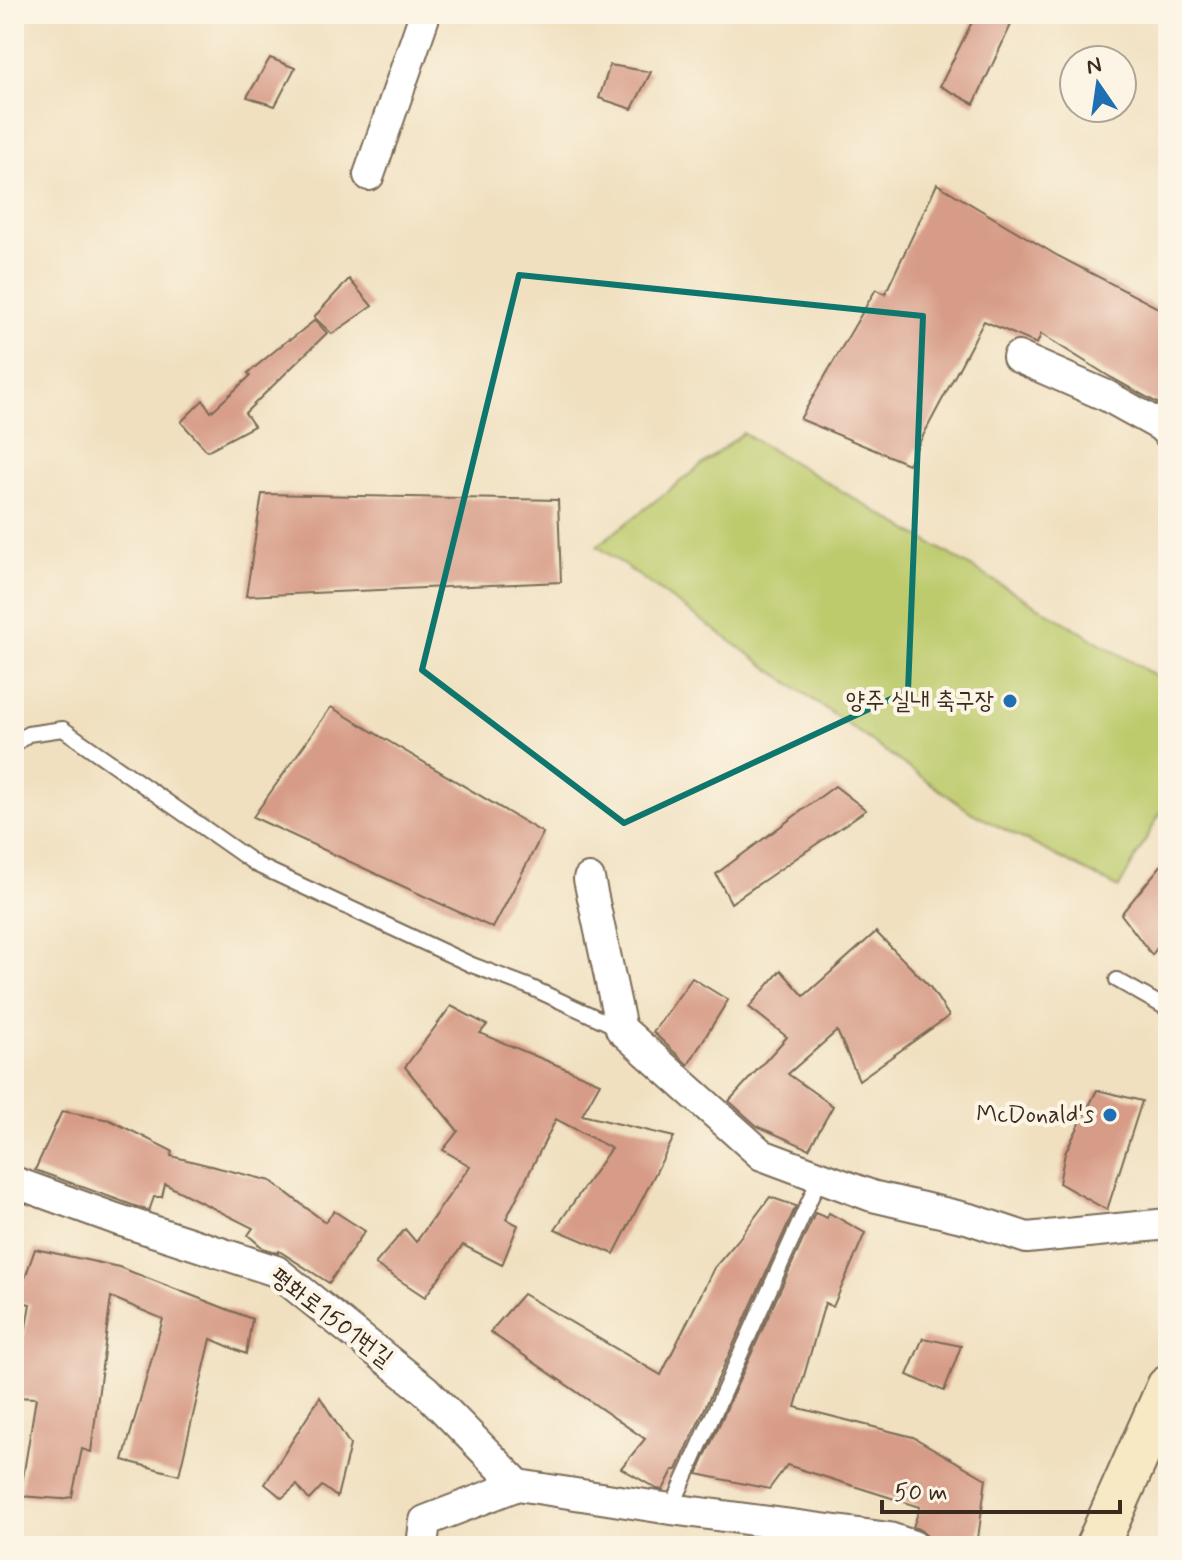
<svg xmlns="http://www.w3.org/2000/svg" width="1182" height="1560" font-family="Mynerve,'Poor Story',sans-serif">
  <style>
    .green { fill: #becb6d; stroke: #7c7a46; stroke-width: 2 }
    .building { fill: #d79c87 }
    .lines { fill: none; stroke-linecap: round; stroke-linejoin: round }
    .lane-casing { stroke: #7a6a57; stroke-width: 18 }
    .street-casing { stroke: #7a6a57; stroke-width: 34 }
    .secondary-casing { stroke: #7a6a57; stroke-width: 46 }
    .lane { stroke: #fff; stroke-width: 14 }
    .street { stroke: #fff; stroke-width: 30 }
    .secondary { stroke: #f6e9c3; stroke-width: 42 }
    .marked { fill: none; stroke: #0f766e; stroke-width: 6; stroke-linejoin: round }
    .poi-dot { fill: #1f6fb2; stroke: #fcf5e5; stroke-width: 3 }
    .labels { text-anchor: middle; dominant-baseline: central; stroke-width: 8; stroke-linejoin: round; paint-order: stroke }
    .poi-label { font-size: 24px; fill: #3b2a1e; stroke: #fcf5e5; text-anchor: end }
    .street-label { font-size: 24px; fill: #3b2a1e; stroke: #fcf5e5 }
  </style>
  <rect width="100%" height="100%" fill="#fcf5e5"/>
  <filter id="ink" filterUnits="userSpaceOnUse"><feTurbulence type="fractalNoise" baseFrequency=".0125" numOctaves="2"/><feDisplacementMap in="SourceGraphic" scale="16" xChannelSelector="R" yChannelSelector="G"/><feConvolveMatrix kernelMatrix="1 2 1 2 8 2 1 2 1" color-interpolation-filters="sRGB"/></filter>
  <filter id="wash" filterUnits="userSpaceOnUse"><feTurbulence type="fractalNoise" baseFrequency=".006" numOctaves="4" result="noise"/><feDisplacementMap in="SourceGraphic" scale="32" xChannelSelector="R" yChannelSelector="G"/><feGaussianBlur stdDeviation="1.8" result="paint"/><feColorMatrix in="noise" values="0 0 0 0 0 0 0 0 0 0 0 0 0 0 0 0 0 1.4 0 .05"/><feComposite in="paint" operator="in"/></filter>
  <g filter="url(#wash)">
    <rect width="100%" height="100%" fill="#f0e0c0"/>
    <polygon class="green" points="743,433 1168,683 1168,799 1119,888 972,813 597,546"/>
    <g id="blocks">
      <g class="building">
        <polygon points="976,14 1016,14 974,104 940,86"/>
        <polygon points="270,58 295,68 275,106 247,97"/>
        <polygon points="610,65 651,72 632,109 599,98"/>
        <polygon points="937,184 1058,256 1168,313 1168,409 1110,377 1041,334 1037,344 984,321 908,464 800,419 876,289 885,294"/>
        <polygon points="349,279 372,306 332,334 314,317"/>
        <polygon points="315,320 327,333 245,413 254,426 207,451 181,422 203,400 211,412 250,376 248,373 289,339 290,340"/>
        <polygon points="262,494 558,500 561,582 246,596"/>
        <polygon points="331,707 543,833 493,928 253,817"/>
        <polygon points="835,786 866,810 731,903 716,874"/>
        <polygon points="1168,857 1168,932 1152,955 1121,914"/>
        <polygon points="876,932 930,987 949,1016 859,1080 837,1031 788,1074 833,1106 809,1149 757,1126 729,1101 787,1037 749,1007 781,970 804,996"/>
        <polygon points="692,978 728,1000 688,1065 653,1032"/>
        <polygon points="451,1006 487,1025 480,1033 600,1083 582,1115 674,1137 614,1254 555,1229 611,1148 556,1119 506,1219 518,1225 502,1265 463,1245 425,1297 375,1264 405,1229 416,1242 470,1166 443,1150 458,1131 405,1067"/>
        <polygon points="1097,1090 1142,1101 1107,1210 1059,1183 1065,1153"/>
        <polygon points="62,1111 110,1120 172,1151 171,1156 271,1181 325,1222 334,1211 365,1231 329,1283 279,1251 278,1253 263,1248 248,1235 253,1228 165,1184 162,1197 154,1197 149,1211 35,1170"/>
        <polygon points="770,1197 796,1206 677,1470 673,1470 663,1490 657,1489 621,1468 645,1439 490,1332 523,1294 661,1375 714,1268 738,1240"/>
        <polygon points="815,1213 827,1218 829,1213 865,1233 833,1307 825,1303 795,1407 913,1437 986,1479 977,1546 955,1546 928,1537 919,1529 913,1527 920,1507 787,1465 769,1489 697,1474"/>
        <polygon points="35,1249 119,1267 252,1319 246,1354 211,1339 179,1475 123,1460 163,1319 111,1297 91,1452 82,1449 72,1497 61,1499 20,1496 36,1398 14,1397 30,1304 17,1301"/>
        <polygon points="923,1338 961,1346 944,1391 907,1375"/>
        <polygon points="320,1397 350,1445 337,1497 322,1486 309,1500 297,1485 282,1498 265,1484"/>
      </g>
    </g>
  </g>
  <g filter="url(#ink)">
    <use href="#blocks" fill-opacity="0" stroke="#7a6a57" stroke-width="2"/>
    <g class="lines">
      <defs>
        <g id="lane">
          <polyline points="14,745 28,734 63,729 257,865 472,965 530,987 619,1028"/>
          <polyline points="1117,980 1168,1009"/>
          <polyline points="671,1509 820,1177"/>
        </g>
        <g id="street">
          <polyline points="369,175 425,14"/>
          <polyline points="1018,357 1107,396 1161,426 1168,433"/>
          <polyline points="589,879 621,1029 762,1155 872,1196 970,1219 1027,1238 1168,1224"/>
          <polyline points="14,1182 116,1219 276,1271 425,1390 518,1485"/>
          <polyline points="422,1546 425,1521 518,1485 671,1509 889,1538 913,1546"/>
        </g>
        <polyline id="secondary" points="1097,1546 1168,1387"/>
      </defs>
      <use href="#lane" class="lane-casing"/>
      <use href="#street" class="street-casing"/>
      <use href="#secondary" class="secondary-casing"/>
      <use href="#lane" class="lane"/>
      <use href="#street" class="street"/>
      <use href="#secondary" class="secondary"/>
    </g>
  </g>
  <path class="marked" d="M519,275L923,316L908,691L624,823L422,670Z"/>
  <g class="poi-dot">
    <circle cx="1010" cy="701" r="8"/>
    <circle cx="1110" cy="1115" r="8"/>
  </g>
  <g class="labels">
    <g class="poi-label">
      <text x="994" y="701">양주 실내 축구장</text>
      <text x="1094" y="1115">McDonald's</text>
    </g>
    <g class="street-label">
      <text transform="translate(331 1318) rotate(37)">평화로1501번길</text>
    </g>
  </g>
  <rect width="1182" height="1560" fill="none" stroke="#fcf5e5" stroke-width="48"/>
  <g transform="translate(1098 84) rotate(347)"><circle r="38" fill="#fcf5e5" stroke="#afa495" stroke-width="2"/>
  <path d="M0-6L14 30L0 20L-14 30Z" fill="#1f6fb2"/>
  <text y="-12" font-size="22" font-weight="bold" text-anchor="middle" fill="#3b2a1e">N</text>
  </g>
  <path d="M882 1500v12h238v-12" fill="none" stroke="#3b2a1e" stroke-width="4"/>
  <text x="894" y="1500" font-size="24" fill="#3b2a1e" stroke="#fcf5e5" stroke-width="6" paint-order="stroke">50 m</text>
</svg>
